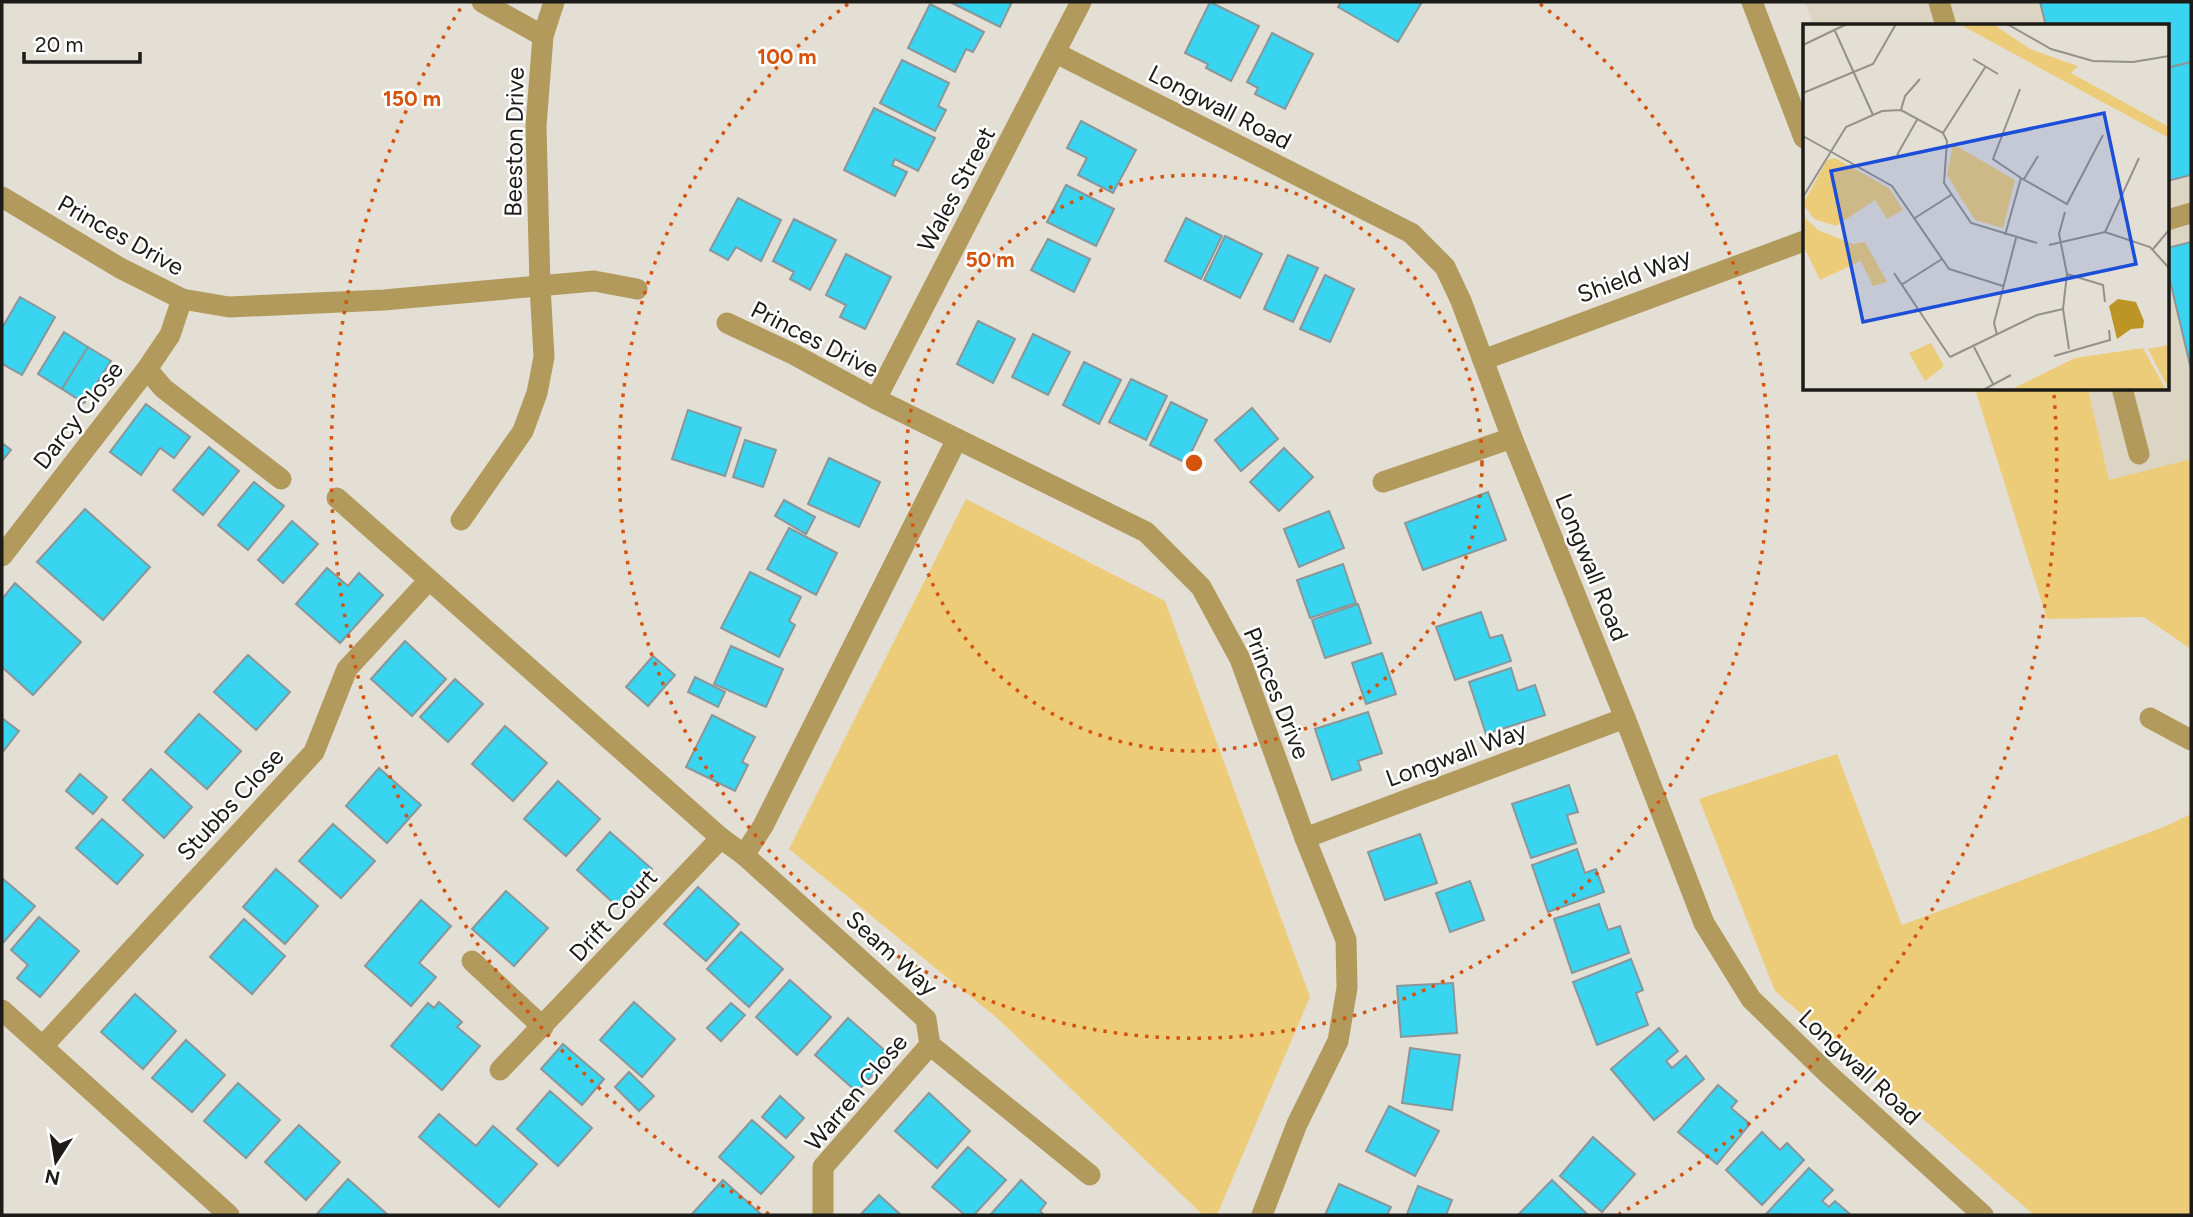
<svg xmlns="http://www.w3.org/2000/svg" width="2193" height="1217" font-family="Figtree,sans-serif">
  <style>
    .built { fill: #dcd5c4 }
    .green { fill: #edcc79 }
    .building { fill: #38d4f0; stroke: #8a9699; stroke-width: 2 }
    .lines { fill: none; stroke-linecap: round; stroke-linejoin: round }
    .minor { stroke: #b29a5d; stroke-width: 21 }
    .ring { fill: none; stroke: #d4530d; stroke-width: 3.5; stroke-dasharray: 3.5 7 }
    .labels { text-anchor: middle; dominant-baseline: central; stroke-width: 5; stroke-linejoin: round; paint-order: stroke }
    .street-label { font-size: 24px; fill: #1c1b17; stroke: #fff }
    .inset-road { fill: none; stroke: #939189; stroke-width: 2 }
    .view { fill: #1d4ed8; fill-opacity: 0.15; stroke: #1d4ed8; stroke-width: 3.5 }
    .inset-edge { fill: none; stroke: #1c1b17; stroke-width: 3.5 }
    .centre { fill: #d4530d; stroke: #fff; stroke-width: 3.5 }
    .ring-label { font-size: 21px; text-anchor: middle; font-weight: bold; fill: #d4530d; stroke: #fff; stroke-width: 5; stroke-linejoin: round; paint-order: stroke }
  </style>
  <rect width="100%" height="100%" fill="#e3dfd5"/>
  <polygon class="built" points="1805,2 2191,2 2191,459 2109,480 2088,389 2167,388 2167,26 1814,26"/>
  <g class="green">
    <polygon points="1975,389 2088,389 2109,480 2191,459 2191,649 2144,617 2047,619"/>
    <polygon points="966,499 1165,601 1310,997 1217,1215 1203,1215 997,1018 789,849"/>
    <polygon points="1837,754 1902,925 2166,826 2191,814 2191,1215 2034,1215 1775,991 1699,799"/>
  </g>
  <g class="building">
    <polygon points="950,2 1012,2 1000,27"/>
    <polygon points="1210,2 1259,26 1231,81 1206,68 1208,64 1185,53"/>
    <polygon points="1341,2 1422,2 1398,42 1338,7"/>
    <polygon points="2040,2 2191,2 2191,62 2167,68 2167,26 2046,26"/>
    <polygon points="930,4 984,32 973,52 966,49 955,72 908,48"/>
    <polygon points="1272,33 1313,54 1285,109 1255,94 1258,88 1247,82"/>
    <polygon points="902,60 949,83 938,106 946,110 935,131 880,103"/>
    <polygon points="2191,62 2191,175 2167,181 2167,68"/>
    <polygon points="874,108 935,138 918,171 895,159 892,165 907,172 895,196 844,170"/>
    <polygon points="1081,121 1136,150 1113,193 1078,175 1087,158 1067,148"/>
    <polygon points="1066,185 1114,209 1096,246 1047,222"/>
    <polygon points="738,198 781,220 761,261 736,247 728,260 710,250"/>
    <polygon points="1186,218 1222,236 1201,279 1165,261"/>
    <polygon points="794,219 836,240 810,290 790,279 794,272 773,261"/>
    <polygon points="1225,236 1262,254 1240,298 1204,280"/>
    <polygon points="1048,239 1090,259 1074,292 1031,270"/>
    <polygon points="2191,242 2191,369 2167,268 2167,248"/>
    <polygon points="846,254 891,277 865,329 840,317 846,305 826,295"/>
    <polygon points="1288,255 1318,268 1293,322 1264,309"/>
    <polygon points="1325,275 1354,289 1330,342 1300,329"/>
    <polygon points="20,297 55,317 22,375 2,364 2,328"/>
    <polygon points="978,321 1015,339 993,383 957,364"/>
    <polygon points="64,332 88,347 62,389 38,374"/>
    <polygon points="1033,334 1070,352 1048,395 1012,377"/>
    <polygon points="88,347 111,361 84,403 62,389"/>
    <polygon points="1084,362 1121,380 1099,424 1063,405"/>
    <polygon points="1131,379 1167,396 1146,440 1109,422"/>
    <polygon points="1171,402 1207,420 1186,463 1150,445"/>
    <polygon points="146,404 190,437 174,458 160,448 141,475 110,452"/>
    <polygon points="1252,408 1278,439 1241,471 1215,440"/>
    <polygon points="688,410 741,428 725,476 672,459"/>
    <polygon points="745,440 776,450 763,487 733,477"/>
    <polygon points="2,443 11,450 2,461"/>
    <polygon points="209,447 239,471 203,515 173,490"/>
    <polygon points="1284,448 1313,477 1279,511 1250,482"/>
    <polygon points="829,458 880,482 859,527 808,504"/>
    <polygon points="254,482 284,506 248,550 218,525"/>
    <polygon points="1488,492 1506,540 1423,570 1405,523"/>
    <polygon points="784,500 815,517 806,534 775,516"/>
    <polygon points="85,509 150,567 103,620 37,562"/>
    <polygon points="1329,511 1344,548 1299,567 1284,529"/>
    <polygon points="292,521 318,544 283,583 258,560"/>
    <polygon points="789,528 837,553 816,595 767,569"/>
    <polygon points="1343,564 1356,603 1310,618 1297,580"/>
    <polygon points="327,568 348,586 359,573 383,595 340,643 296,604"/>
    <polygon points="750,572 801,597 789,621 795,625 779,657 721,628"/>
    <polygon points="15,583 81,642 33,695 2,667 2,599"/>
    <polygon points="1358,604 1371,643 1325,658 1312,620"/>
    <polygon points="1481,612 1490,638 1502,635 1511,661 1455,680 1436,627"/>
    <polygon points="405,641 446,679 412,716 371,679"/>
    <polygon points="731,646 783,669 766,707 714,684"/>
    <polygon points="1382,653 1396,694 1366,704 1352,663"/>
    <polygon points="248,655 290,692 256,730 214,692"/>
    <polygon points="653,656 675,675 648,706 626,687"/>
    <polygon points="1511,668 1518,691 1535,685 1545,715 1486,734 1469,682"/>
    <polygon points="695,677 725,692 718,707 688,692"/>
    <polygon points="455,679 483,704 448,742 420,717"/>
    <polygon points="1368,712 1382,753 1358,761 1361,770 1332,780 1315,729"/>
    <polygon points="199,714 241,751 207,789 165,752"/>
    <polygon points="712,715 755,737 742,762 748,765 735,791 686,767"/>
    <polygon points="2,718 19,731 2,753"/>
    <polygon points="505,726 547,763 513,801 472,764"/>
    <polygon points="379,768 421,805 387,843 346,806"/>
    <polygon points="151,769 192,807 164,838 123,800"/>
    <polygon points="80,774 107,797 93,814 66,791"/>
    <polygon points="558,781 600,819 566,856 524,819"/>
    <polygon points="1569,785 1578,812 1567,815 1576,843 1531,858 1512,804"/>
    <polygon points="102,819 143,855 117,884 76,848"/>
    <polygon points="333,824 375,861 341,898 299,861"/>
    <polygon points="610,832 652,869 618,907 577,870"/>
    <polygon points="1420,834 1437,883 1385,900 1368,852"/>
    <polygon points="1577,849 1585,873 1596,869 1604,892 1548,912 1532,865"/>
    <polygon points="276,869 318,906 285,944 243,907"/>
    <polygon points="2,878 35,906 2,944"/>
    <polygon points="1470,881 1484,920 1450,932 1436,893"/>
    <polygon points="698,887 739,924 706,961 664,924"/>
    <polygon points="506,891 548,928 514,966 472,929"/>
    <polygon points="421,900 451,926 419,963 436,977 411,1006 365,966"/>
    <polygon points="1599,904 1608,930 1620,926 1629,953 1572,973 1554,919"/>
    <polygon points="39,917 79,951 40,997 17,978 28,965 11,950"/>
    <polygon points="244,919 285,956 252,994 210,957"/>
    <polygon points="741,932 783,969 749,1007 707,969"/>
    <polygon points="1631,959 1643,990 1636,993 1648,1025 1597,1045 1573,982"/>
    <polygon points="790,980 831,1017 797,1055 756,1017"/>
    <polygon points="1453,983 1457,1033 1401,1037 1397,986"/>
    <polygon points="135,994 176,1031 143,1069 101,1032"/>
    <polygon points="439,1002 462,1022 457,1027 480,1046 442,1090 391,1046 428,1003 434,1008"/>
    <polygon points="634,1002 675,1039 642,1077 600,1040"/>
    <polygon points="731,1003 745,1015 721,1041 707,1028"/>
    <polygon points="848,1018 890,1055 857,1092 815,1055"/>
    <polygon points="1659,1028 1678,1051 1666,1061 1672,1068 1686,1056 1704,1079 1654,1120 1611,1069"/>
    <polygon points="186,1040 225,1075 192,1112 152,1078"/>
    <polygon points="563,1044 604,1079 582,1105 541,1069"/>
    <polygon points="1410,1048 1460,1055 1452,1110 1402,1103"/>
    <polygon points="629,1072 654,1096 639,1111 615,1087"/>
    <polygon points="238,1083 280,1120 246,1158 204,1121"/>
    <polygon points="1718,1085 1737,1101 1731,1108 1750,1124 1717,1164 1678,1132"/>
    <polygon points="550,1091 592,1128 558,1166 517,1129"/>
    <polygon points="929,1093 970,1131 937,1168 895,1131"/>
    <polygon points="780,1096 804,1118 786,1138 762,1117"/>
    <polygon points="1389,1106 1439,1131 1415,1176 1366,1151"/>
    <polygon points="439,1114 476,1146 493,1126 537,1164 499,1207 419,1137"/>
    <polygon points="752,1120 794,1157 761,1194 719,1157"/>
    <polygon points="299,1125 340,1162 306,1200 265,1162"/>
    <polygon points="1762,1132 1780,1150 1787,1143 1804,1160 1762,1205 1726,1170"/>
    <polygon points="1593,1137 1635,1174 1602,1212 1560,1176"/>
    <polygon points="968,1147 1006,1180 974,1215 965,1215 932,1187"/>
    <polygon points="1809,1168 1833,1190 1822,1201 1829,1207 1835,1201 1851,1215 1766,1214"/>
    <polygon points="348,1179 388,1215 316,1215"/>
    <polygon points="723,1180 762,1215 691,1215"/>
    <polygon points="1021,1180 1046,1203 1040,1211 1044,1215 990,1215"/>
    <polygon points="1552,1180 1588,1215 1518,1215"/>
    <polygon points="1339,1184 1391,1207 1387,1215 1325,1215"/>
    <polygon points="1418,1186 1452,1200 1446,1215 1407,1214"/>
    <polygon points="879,1195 901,1215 861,1214"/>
  </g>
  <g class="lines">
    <g class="minor">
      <polyline points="482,2 543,36"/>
      <polyline points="1752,2 1804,138"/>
      <polyline points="1939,2 1946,26"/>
      <polyline points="1056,53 1411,233 1445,267 1461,301 1512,438 1625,718 1704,923 1751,999 1827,1073 1983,1215"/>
      <polyline points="2,197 120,268 182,299 229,307 384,300 594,281 637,289"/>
      <polyline points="2167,220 2191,213"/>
      <polyline points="727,323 793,354 876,399 1146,532 1201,587 1240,659 1305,838 1346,940 1347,988 1338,1041 1297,1124 1262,1215"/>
      <polyline points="1483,360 1804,241"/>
      <polyline points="147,369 163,388 281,479"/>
      <polyline points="2122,388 2139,454"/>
      <polyline points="876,399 1081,2"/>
      <polyline points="1383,482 1512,438"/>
      <polyline points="337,498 721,838 744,855 926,1019 930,1045 1090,1175"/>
      <polyline points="461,520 523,431 537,393 544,357 540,286 536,126 543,36 554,2"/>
      <polyline points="2,556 147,369 170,335 182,299"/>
      <polyline points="2150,718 2191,740"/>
      <polyline points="1305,838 1625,718"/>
      <polyline points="744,855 763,826 957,439"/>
      <polyline points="472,961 543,1027"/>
      <polyline points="2,1010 229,1215"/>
      <polyline points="43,1046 314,752 347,669 429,580"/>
      <polyline points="500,1070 721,838"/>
      <polyline points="823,1215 823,1167 930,1045"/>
    </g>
  </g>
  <g class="ring">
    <circle cx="1194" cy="463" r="288"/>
    <path d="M1540 4A575 575 0 1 1 848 4"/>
    <path d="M769 1214A863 863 0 0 1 462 6M2054 395A863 863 0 0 1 1619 1214"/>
  </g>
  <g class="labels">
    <g class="street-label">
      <text transform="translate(1220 107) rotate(27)">Longwall Road</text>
      <text transform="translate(514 142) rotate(-89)">Beeston Drive</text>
      <text transform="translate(956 189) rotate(-62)">Wales Street</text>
      <text transform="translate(121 235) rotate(29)">Princes Drive</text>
      <text transform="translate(1634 275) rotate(-20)">Shield Way</text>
      <text transform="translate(815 339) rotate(27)">Princes Drive</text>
      <text transform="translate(78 415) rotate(-52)">Darcy Close</text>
      <text transform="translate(1592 567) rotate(68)">Longwall Road</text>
      <text transform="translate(1277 693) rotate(68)">Princes Drive</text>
      <text transform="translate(1456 754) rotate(-20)">Longwall Way</text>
      <text transform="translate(230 804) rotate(-47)">Stubbs Close</text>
      <text transform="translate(613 915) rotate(-47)">Drift Court</text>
      <text transform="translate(892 953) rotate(42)">Seam Way</text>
      <text transform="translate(1860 1067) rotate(43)">Longwall Road</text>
      <text transform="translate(856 1092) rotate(-50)">Warren Close</text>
    </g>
  </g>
  <g transform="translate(1803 24)">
    <rect width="366" height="366" fill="#e3dfd5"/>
    <path d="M156,0H190L227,25L275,42L268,49L366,103V114ZM150,120L212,156L200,204L172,196L144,151ZM32,134L86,164L100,186L84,195L72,176L33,202L11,195L0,180L24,136ZM0,192L15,206L50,220L62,218L84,258L70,262L58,237L17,256L0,221ZM128,319L141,342L122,357L106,329ZM366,321V366L345,325ZM340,324L363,366H207L272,334Z" fill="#edcc79"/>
    <path d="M315,275L333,278L341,297L340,304L328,305L314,315L306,282Z" fill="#bc9526"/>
    <path class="inset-road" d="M204,0L248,25L290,37L330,38L366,32M32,7L70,91M0,21L44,0M170,35L195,50M217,65L190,135L218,154L264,180L300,111M0,69L70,40L93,0M98,86L102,72L117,55M140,109L183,42M0,112L89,162L146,245L200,262M94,131L115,94M221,155L235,132M0,173L43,103L79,87L98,86L140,109L144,117L141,159L168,199L234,219M262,188L256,210L264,250L260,285L266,325M112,194L148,171M302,208L336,134M202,211L218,154M246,221L302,208L347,223L366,244M350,225L366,206M91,249L147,333M264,250L300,261L302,278M98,261L139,235M194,311L191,299L213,214M171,323L190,360M251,332L307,316L306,306M147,333L234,291L260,285M180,366L208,351"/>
    <path class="view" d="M301,89L333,240L60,298L28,147Z"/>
    <rect width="366" height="366" class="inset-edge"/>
  </g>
  <circle cx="1194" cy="463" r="10" class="centre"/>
  <g class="ring-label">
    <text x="787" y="64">100 m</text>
    <text x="412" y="106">150 m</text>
    <text x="990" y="267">50 m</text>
  </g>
  <rect width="2193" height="1217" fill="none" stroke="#1c1b17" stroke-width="7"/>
  <g transform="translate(56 1161) rotate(192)" stroke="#ffffff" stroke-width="5" paint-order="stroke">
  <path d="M0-5L12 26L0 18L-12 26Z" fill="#1c1b17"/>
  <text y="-10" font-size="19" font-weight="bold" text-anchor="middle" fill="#1c1b17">N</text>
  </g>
  <path d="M24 52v10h116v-10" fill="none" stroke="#1c1b17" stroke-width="3.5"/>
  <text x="35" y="52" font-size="21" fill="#1c1b17" stroke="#ffffff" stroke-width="5" paint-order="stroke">20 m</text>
</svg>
